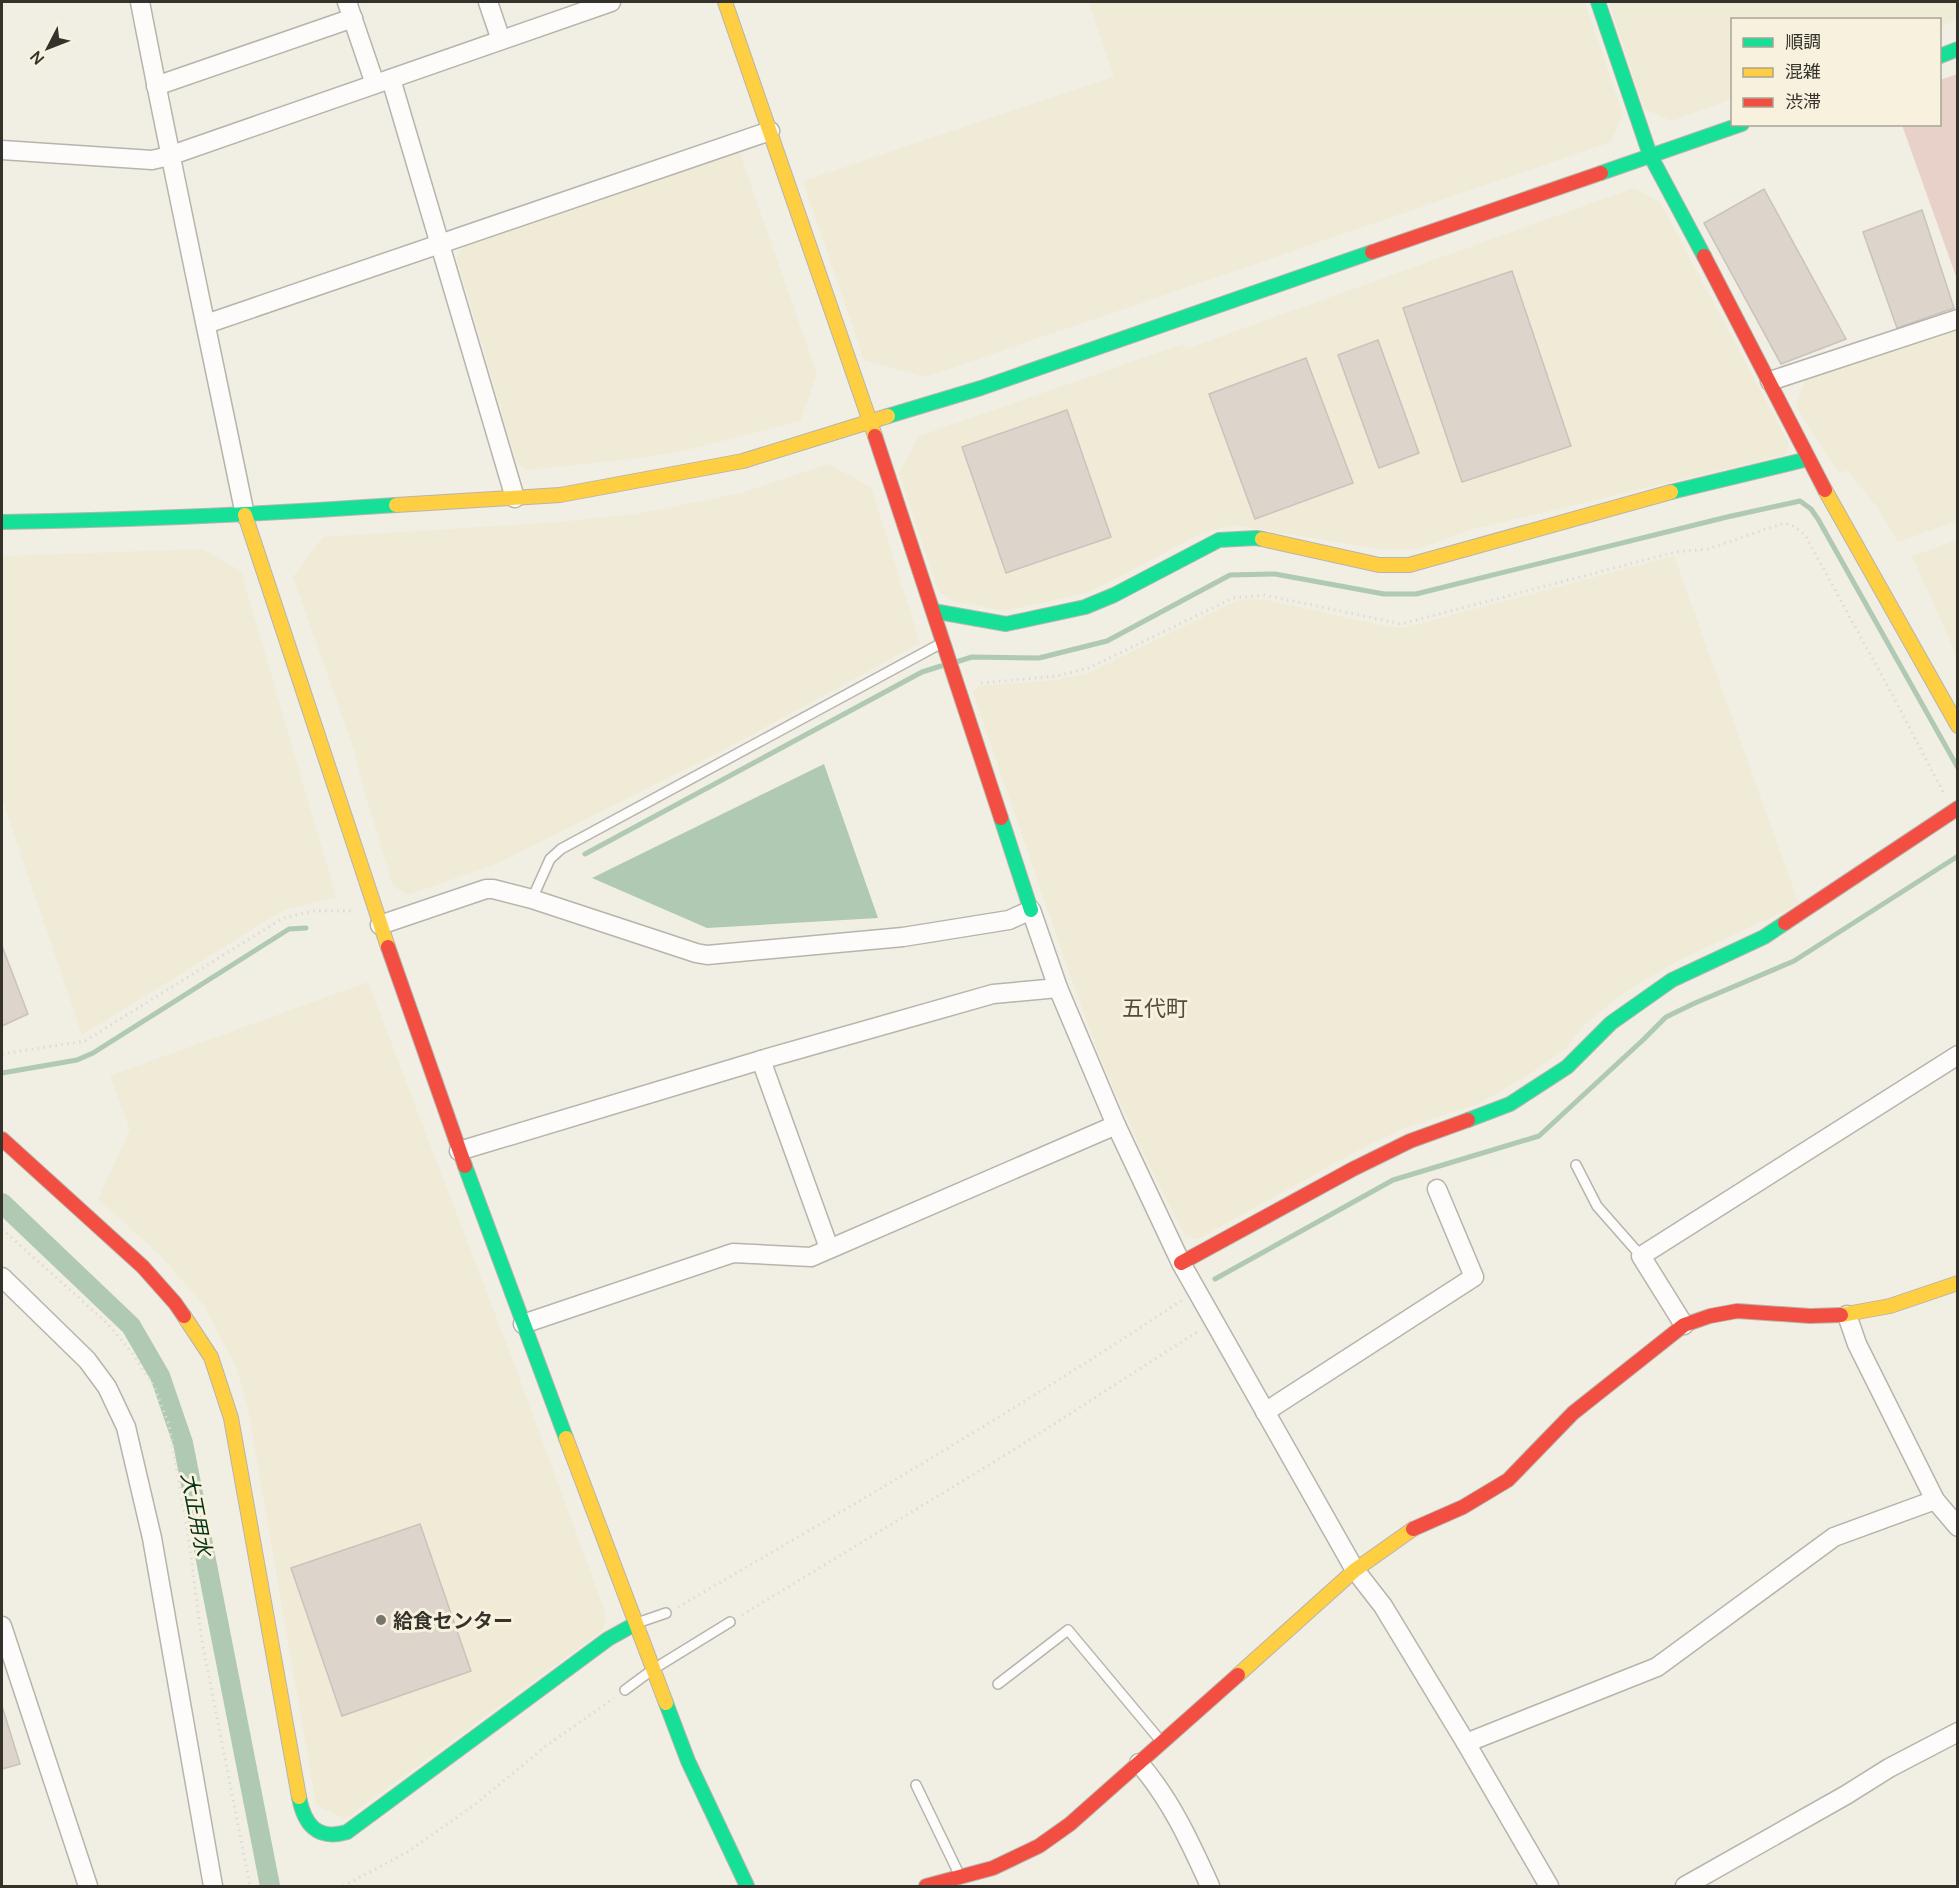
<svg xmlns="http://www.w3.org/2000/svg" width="1959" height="1888" font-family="Manrope,'Noto Sans JP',sans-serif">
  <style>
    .built { fill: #f0ebd7 }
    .green { fill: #e7d1c8 }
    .water { fill: #afc9b2 }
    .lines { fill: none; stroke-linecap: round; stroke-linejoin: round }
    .stream { stroke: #afc9b2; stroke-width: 5 }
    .canal { stroke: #afc9b2; stroke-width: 20 }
    .building { fill: #ddd5cb; stroke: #c8c3bc; stroke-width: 1.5 }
    .lane-casing { stroke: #b7b4ac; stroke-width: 12 }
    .street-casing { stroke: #b7b4ac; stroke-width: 21 }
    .fast-casing { stroke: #b7b4ac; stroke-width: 16 }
    .slow-casing { stroke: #b7b4ac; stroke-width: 16 }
    .jam-casing { stroke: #b7b4ac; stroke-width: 16 }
    .path { stroke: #dddbd8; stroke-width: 3; stroke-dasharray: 1.5 4.5; stroke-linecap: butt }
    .lane { stroke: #fdfcfb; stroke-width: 9 }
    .street { stroke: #fdfcfb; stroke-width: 18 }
    .fast { stroke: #16e098; stroke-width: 14 }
    .slow { stroke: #ffcf43; stroke-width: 14 }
    .jam { stroke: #f24e42; stroke-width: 14 }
    .poi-dot { fill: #76746c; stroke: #f7f1de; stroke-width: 2 }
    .labels { text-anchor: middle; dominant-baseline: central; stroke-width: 6; stroke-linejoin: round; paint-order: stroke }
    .poi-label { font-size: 20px; font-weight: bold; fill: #34322b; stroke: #f7f1de; text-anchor: start }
    .water-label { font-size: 21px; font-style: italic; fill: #023317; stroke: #f7f1de }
    .quarter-label { font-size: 22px; fill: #514c3c; stroke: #f7f1de }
  </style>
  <rect width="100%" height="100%" fill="#f1eee4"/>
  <g class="built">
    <polygon points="1089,2 1585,2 1623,114 1611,142 925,377 864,360 803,181 1114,77"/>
    <polygon points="1609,2 1957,2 1957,20 1940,27 1940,20 1732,20 1732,99 1672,121 1644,109"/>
    <polygon points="739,151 817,374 800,421 679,452 624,460 526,470 517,463 457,259 463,246"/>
    <polygon points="1634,188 1660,202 1789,444 1785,455 1469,530 1418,549 1377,549 1233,525 1202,533 1090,592 1006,611 953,601 938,591 899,473 919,436 1183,344 1186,349"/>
    <polygon points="1957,328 1957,521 1898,542 1878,508 1847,470 1839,473 1796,406 1805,380"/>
    <polygon points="828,464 871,487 920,643 716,754 496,864 407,895 393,886 364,790 354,750 293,577 323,537 558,522 635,514 741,493"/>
    <polygon points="1957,540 1958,540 1957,656 1912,556"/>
    <polygon points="202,549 241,571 336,897 284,910 82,1035 2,798 2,556"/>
    <polygon points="1674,556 1799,904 1677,961 1627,991 1585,1024 1565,1049 1531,1073 1481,1103 1407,1127 1366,1146 1198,1239 1185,1236 1144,1155 1102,1063 1065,960 973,693 978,686 1057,680 1088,673 1236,601 1250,599 1266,600 1390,627 1407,627"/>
    <polygon points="368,982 518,1374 605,1612 606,1621 602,1631 345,1819 316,1805 248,1409 236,1367 203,1304 158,1253 98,1199 130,1130 110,1076"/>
  </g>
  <polygon class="green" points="1957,74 1958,74 1957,279 1902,125 1940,124 1940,80"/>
  <polygon class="water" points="824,764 878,918 707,928 592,878"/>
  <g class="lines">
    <g class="stream">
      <polyline points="956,662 972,657 1039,658 1107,641 1230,575 1275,574 1384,594 1416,594 1727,517 1800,501 1811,509 1818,519 1958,768"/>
      <polyline points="585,854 922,672 941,666"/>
      <polyline points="2,1073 77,1060 93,1053 289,929 306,928"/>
      <polyline points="1215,1279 1393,1180 1539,1136 1644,1039 1666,1017 1695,1003 1794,961 1958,856"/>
    </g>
    <polyline class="canal" points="2,1203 131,1326 160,1376 183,1443 270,1886"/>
  </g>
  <g class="building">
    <polygon points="1764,189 1846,339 1781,364 1704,223"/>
    <polygon points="1922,210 1954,308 1897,328 1863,232"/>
    <polygon points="1512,271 1571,446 1462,482 1403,308"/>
    <polygon points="1378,340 1419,453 1379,468 1338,355"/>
    <polygon points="1306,358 1353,483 1255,519 1209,394"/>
    <polygon points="1067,410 1111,537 1006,573 962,447"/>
    <polygon points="2,946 28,1014 2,1026"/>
    <polygon points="420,1524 471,1671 342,1716 291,1568"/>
    <polygon points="2,1706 20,1764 2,1769"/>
  </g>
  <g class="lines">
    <defs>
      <g id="lane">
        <polyline points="532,899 550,859 561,849 940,644"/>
        <polyline points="1576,1165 1597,1206 1641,1256"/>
        <polyline points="637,1623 666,1613"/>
        <polyline points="998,1684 1068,1630 1160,1740"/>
        <polyline points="625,1690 652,1670 730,1622"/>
        <polyline points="916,1785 959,1874"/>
      </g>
      <g id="street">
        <path d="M140,2C173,173 210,344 245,515"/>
        <polyline points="347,2 375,84"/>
        <polyline points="488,2 501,40"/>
        <polyline points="391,79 515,498"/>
        <polyline points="156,86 353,18"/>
        <polyline points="2,150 152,160 169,156 611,2"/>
        <polyline points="206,324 770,131"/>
        <polyline points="1770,381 1958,319"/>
        <polyline points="380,925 486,889 493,889 532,899 696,953 707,955 903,937 1009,920 1031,910 1058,988 1116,1125 1181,1263 1355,1570 1383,1606 1466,1743 1549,1886"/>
        <polyline points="761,1060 829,1248"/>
        <polyline points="459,1151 761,1060 993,994 1058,988"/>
        <polyline points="2,1277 87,1360 107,1387 126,1427 152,1538 213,1886"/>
        <polyline points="1847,1315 1857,1344 1935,1500 1958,1527"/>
        <polyline points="523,1324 733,1253 811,1257 1116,1125"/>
        <polyline points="1684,1325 1641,1256 1958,1055"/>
        <polyline points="1265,1412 1474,1277 1437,1189"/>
        <polyline points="2,1626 88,1886"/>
        <polyline points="1466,1743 1657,1667 1834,1537 1935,1500"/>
        <path d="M1139,1763C1171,1800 1190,1842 1210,1886"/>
        <polyline points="1685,1886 1846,1795 1889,1768 1958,1732"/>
      </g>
      <g id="fast">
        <polyline points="1598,2 1650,155 1704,256"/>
        <polyline points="1940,56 1958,49"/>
        <polyline points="1601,173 1742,124"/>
        <polyline points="888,416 981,388 1372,252"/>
        <polyline points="1671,492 1808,459"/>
        <path d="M2,522C134,520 265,514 396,505"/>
        <polyline points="933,611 1006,624 1085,607 1114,595 1219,540 1256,538 1262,539"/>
        <polyline points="1001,818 1031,910"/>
        <polyline points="1468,1120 1510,1104 1567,1067 1611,1023 1672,980 1764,937 1785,923"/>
        <polyline points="465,1166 566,1438"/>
        <polyline points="666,1703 688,1761 747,1886"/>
        <path d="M299,1797C304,1824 317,1841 347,1832L608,1639L635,1624"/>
      </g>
      <g id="slow">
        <polyline points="725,2 875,436"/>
        <polyline points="1825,490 1958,726"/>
        <polyline points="396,505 560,495 743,461 888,416"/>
        <polyline points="245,515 388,947"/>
        <polyline points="1262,539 1379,565 1409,565 1671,492"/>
        <polyline points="1841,1315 1890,1306 1958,1283"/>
        <polyline points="184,1316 211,1357 231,1418 299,1797"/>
        <polyline points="566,1438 666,1703"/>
        <polyline points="1238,1675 1355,1570 1413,1529"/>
      </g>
      <g id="jam">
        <polyline points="1372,252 1601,173"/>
        <polyline points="1704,256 1825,490"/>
        <polyline points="875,436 1001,818"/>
        <polyline points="1785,923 1958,808"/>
        <polyline points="388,947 465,1166"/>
        <polyline points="2,1139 143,1267 175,1303 184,1316"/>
        <polyline points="1181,1263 1353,1169 1410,1141 1468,1120"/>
        <polyline points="1413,1529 1463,1507 1508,1480 1573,1413 1684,1325 1710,1316 1737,1311 1810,1316 1841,1315"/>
        <polyline points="926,1886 993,1868 1039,1846 1070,1824 1238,1675"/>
      </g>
    </defs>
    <use href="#lane" class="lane-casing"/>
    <use href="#street" class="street-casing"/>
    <use href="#fast" class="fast-casing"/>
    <use href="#slow" class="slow-casing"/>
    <use href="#jam" class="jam-casing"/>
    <g class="path">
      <polyline points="981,683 1057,676 1089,668 1233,598 1264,595 1401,624 1675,552 1708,549 1784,523 1793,526 1805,535 1893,696 1943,792"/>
      <polyline points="2,1054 85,1041 283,918 314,911 353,911"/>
      <polyline points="2,1229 107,1323 132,1353 154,1386 169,1425 188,1534 202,1641 250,1886"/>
      <path d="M678,1607C848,1508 1019,1409 1182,1300"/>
      <polyline points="742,1615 1012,1451 1200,1330"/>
      <polyline points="343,1886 406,1853 473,1806 546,1746 614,1698"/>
    </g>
    <use href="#lane" class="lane"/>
    <use href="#street" class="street"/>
    <use href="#fast" class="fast"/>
    <use href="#slow" class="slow"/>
    <use href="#jam" class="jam"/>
  </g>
  <circle class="poi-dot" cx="381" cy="1620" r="6"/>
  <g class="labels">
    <g class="poi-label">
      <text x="393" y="1620">給食センター</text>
    </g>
    <g class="water-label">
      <text transform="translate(197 1514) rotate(79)">大正用水</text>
    </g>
    <g class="quarter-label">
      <text x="1155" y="1008">五代町</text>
    </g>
  </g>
  <rect width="1959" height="1888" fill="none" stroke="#34322b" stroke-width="6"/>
  <rect x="1731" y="18" width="210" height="108" fill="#f7f1de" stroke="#a9a596" stroke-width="1.5"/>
  <rect x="1743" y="38" width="30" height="9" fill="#16e098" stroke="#a9a596" stroke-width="1.5"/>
  <text x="1785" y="48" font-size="18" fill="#34322b">順調</text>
  <rect x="1743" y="68" width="30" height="9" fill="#ffcf43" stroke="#a9a596" stroke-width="1.5"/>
  <text x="1785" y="78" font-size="18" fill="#34322b">混雑</text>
  <rect x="1743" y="98" width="30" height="9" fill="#f24e42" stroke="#a9a596" stroke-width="1.5"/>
  <text x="1785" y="108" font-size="18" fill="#34322b">渋滞</text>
  <g transform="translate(48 48) rotate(228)" stroke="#f7f1de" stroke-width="4.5" paint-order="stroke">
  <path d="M0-4.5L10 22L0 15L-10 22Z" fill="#34322b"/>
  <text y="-9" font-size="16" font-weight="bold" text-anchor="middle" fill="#34322b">N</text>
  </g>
</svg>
